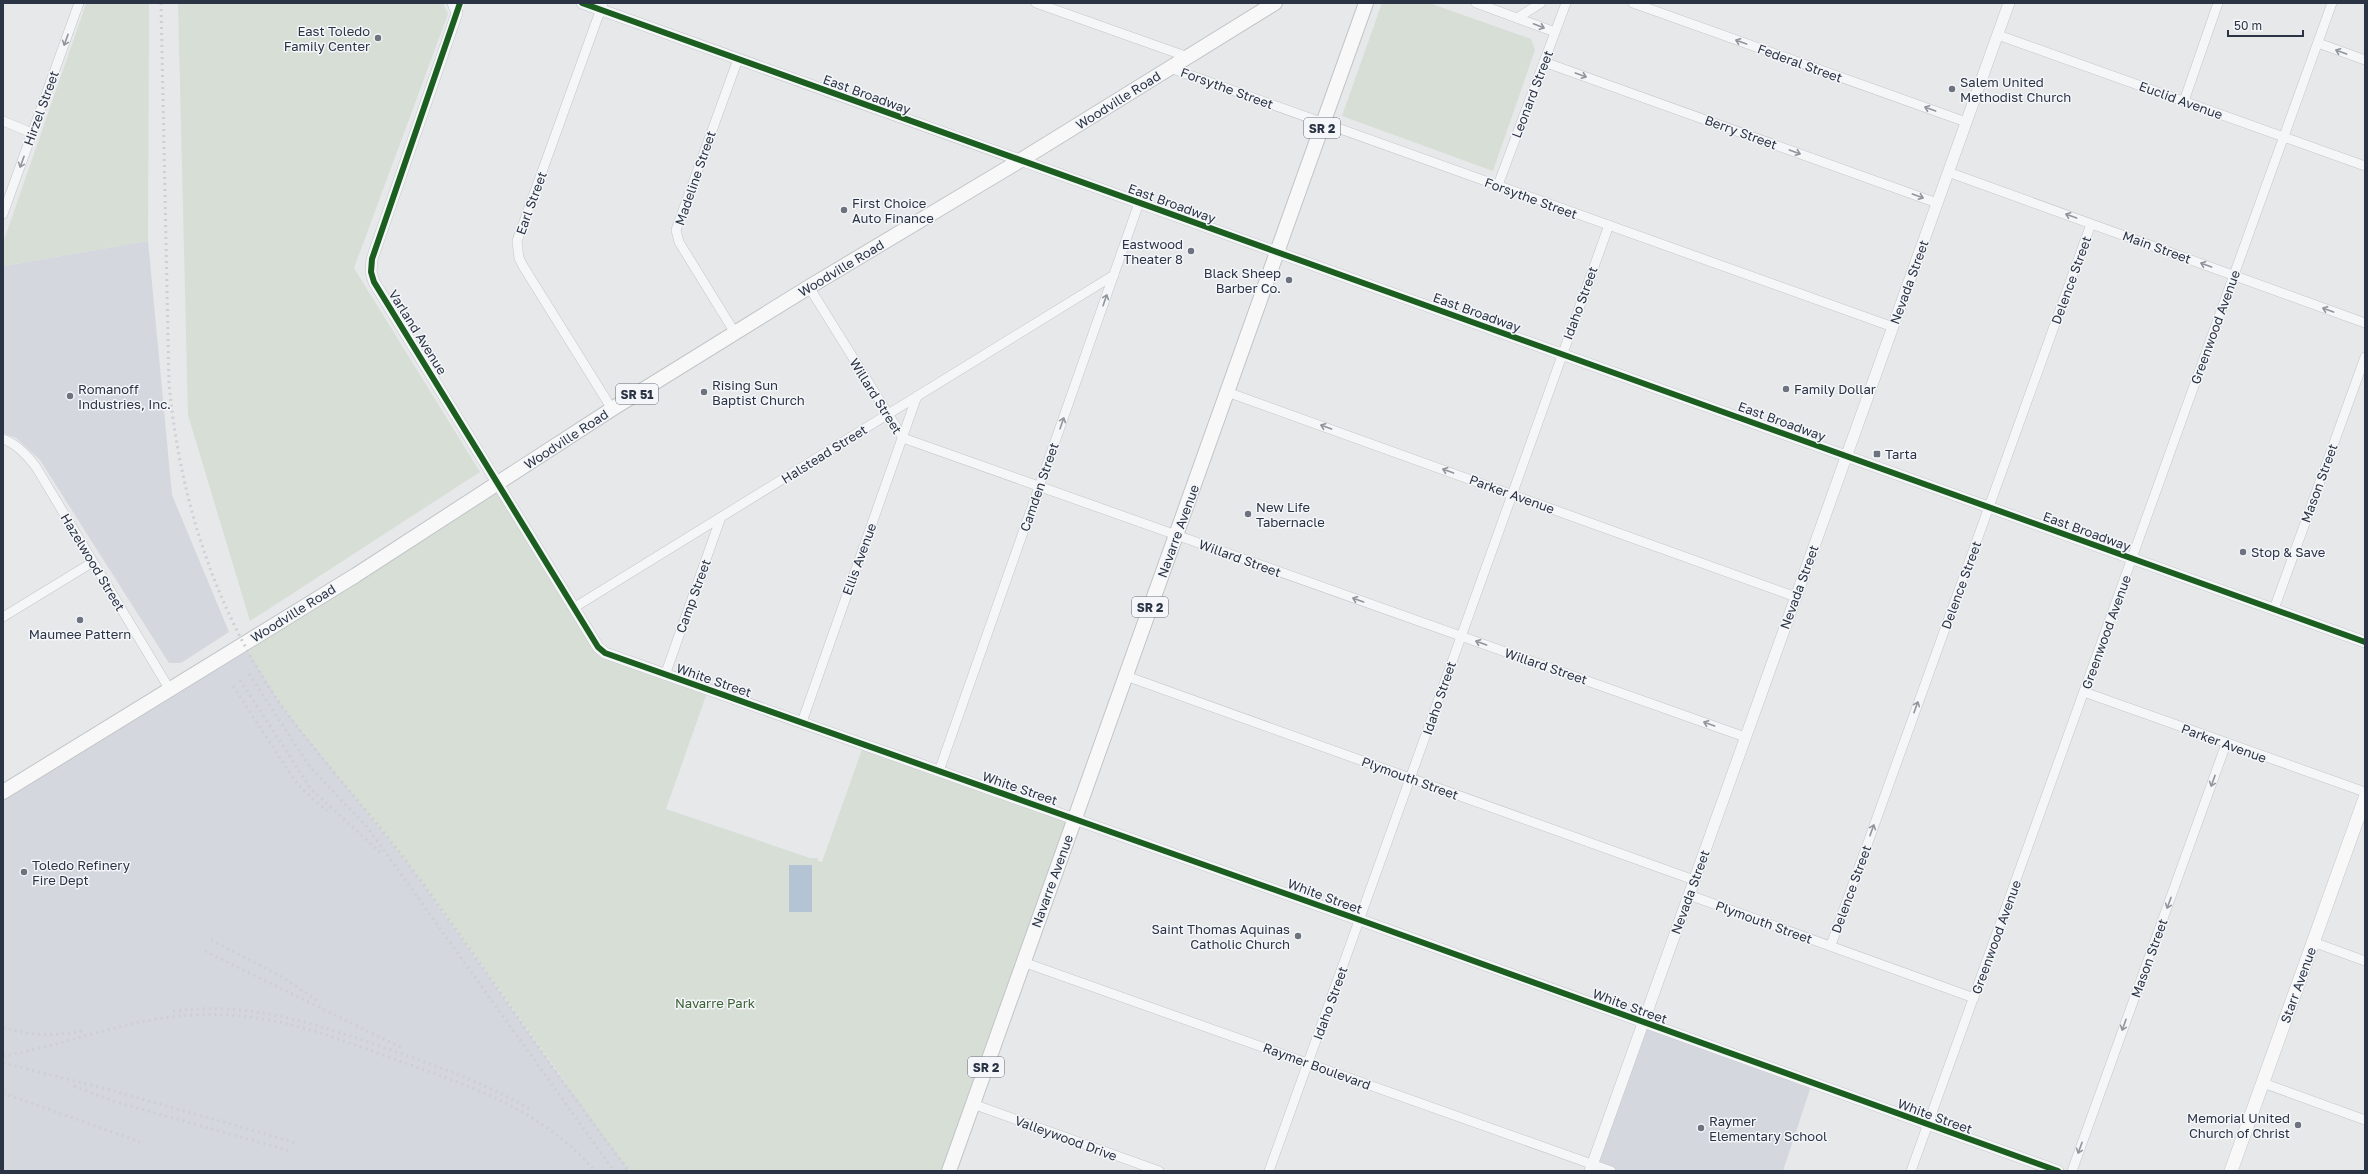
<svg xmlns="http://www.w3.org/2000/svg" width="2368" height="1174" font-family="'Golos Text',sans-serif">
  <style>
    .built { fill: #d4d7dd }
    .green { fill: #d6ded6 }
    .water { fill: #b4c4d5 }
    .lines { fill: none; stroke-linecap: round; stroke-linejoin: round }
    .minor-casing { stroke: #c4c6c8; stroke-width: 10 }
    .tertiary-casing { stroke: #c4c6c8; stroke-width: 12 }
    .secondary-casing { stroke: #c4c6c8; stroke-width: 14 }
    .primary-casing { stroke: #c2c5c8; stroke-width: 16 }
    .minor { stroke: #f5f6f7; stroke-width: 9 }
    .tertiary { stroke: #f5f6f7; stroke-width: 11 }
    .secondary { stroke: #f8f8f8; stroke-width: 13 }
    .primary { stroke: #f8f8f8; stroke-width: 14 }
    .rail { stroke: #cecfd2; stroke-width: 3; stroke-dasharray: 2 4; stroke-linecap: butt }
    .cycleway-casing { stroke: #f4f6f9; stroke-width: 8 }
    .cycleway { stroke: #1b5e20; stroke-width: 6 }
    .oneway { stroke: #90959e }
    .poi-dot { fill: #6c737f; stroke: #f4f6f9; stroke-width: 1.5 }
    .labels { text-anchor: middle; dominant-baseline: central; stroke-width: 3; stroke-linejoin: round; paint-order: stroke }
    .shield { fill: #f4f6f9; stroke: #676e7b; stroke-width: 1 }
    .shield-label { font-size: 12px; font-weight: bold; fill: #2b3445 }
    .poi-label { font-size: 13px; fill: #2b3445; stroke: #f4f6f9; text-anchor: start }
    .street-label { font-size: 13px; fill: #2b3445; stroke: #f4f6f9 }
    .park-label { font-size: 13px; fill: #3f6138; stroke: #f4f6f9 }
  </style>
  <rect width="100%" height="100%" fill="#e6e8ea"/>
  <g class="built">
    <polygon points="148,241 172,495 229,632 181,663 169,663 40,460 16,438 3,433 3,266"/>
    <polygon points="244,644 283,707 411,867 557,1072 633,1171 3,1171 3,790"/>
    <polygon points="1643,1022 1812,1083 1783,1171 1611,1171 1592,1164"/>
  </g>
  <g class="green">
    <polygon points="149,3 148,241 3,266 3,243 86,4"/>
    <polygon points="178,3 443,3 448,14 354,268 480,472 250,621 188,415"/>
    <polygon points="1382,3 1429,3 1531,39 1535,50 1493,171 1342,116"/>
    <polygon points="497,483 598,647 708,690 666,809 810,858 818,858 818,861 822,862 864,744 1075,818 949,1171 629,1171 411,867 283,707 244,644"/>
  </g>
  <rect class="water" x="789" y="865" width="23" height="47"/>
  <g class="lines">
    <defs>
      <g id="minor">
        <polyline points="603,3 517,241 519,258 523,266 612,409"/>
        <polyline points="1036,3 1188,57"/>
        <polyline points="1476,3 1555,32"/>
        <polyline points="1633,3 1966,122"/>
        <polyline points="1517,18 1541,3"/>
        <polyline points="1998,35 2365,166"/>
        <polyline points="2318,43 2365,60"/>
        <polyline points="1544,62 1937,203"/>
        <polyline points="1170,68 1893,327"/>
        <polyline points="2184,101 2218,3"/>
        <polyline points="3,121 32,133"/>
        <polyline points="1948,172 2365,323"/>
        <polyline points="1498,185 1566,3"/>
        <polyline points="3,214 79,3"/>
        <polyline points="809,287 903,438 1745,737"/>
        <polyline points="735,333 679,242 676,230 738,59"/>
        <polyline points="1227,392 1796,597"/>
        <path d="M3,439C17,444 27,455 36,467L170,690"/>
        <polyline points="575,607 1114,275"/>
        <polyline points="2274,609 2365,357"/>
        <polyline points="3,617 93,562"/>
        <polyline points="665,675 721,517"/>
        <polyline points="1126,676 1694,880"/>
        <polyline points="2084,692 2365,792"/>
        <polyline points="802,722 917,396"/>
        <polyline points="939,771 1139,203"/>
        <polyline points="1689,895 1974,998"/>
        <polyline points="2313,942 2365,961"/>
        <polyline points="1831,945 2091,224"/>
        <polyline points="1023,962 1611,1171"/>
        <polyline points="2263,1083 2365,1120"/>
        <polyline points="973,1104 1159,1171"/>
        <polyline points="1269,1171 1609,225"/>
        <polyline points="1911,1171 2332,3"/>
        <polyline points="2072,1171 2226,744"/>
      </g>
      <g id="tertiary">
        <polyline points="453,3 457,13 372,259 371,272 374,282 598,647 605,653 1360,920 2058,1171"/>
        <polyline points="582,3 2365,642"/>
        <polyline points="1590,1171 2009,3"/>
      </g>
      <polyline id="secondary" points="2231,1171 2365,798"/>
      <g id="primary">
        <polyline points="3,792 356,575 612,409 809,287 1021,160 1275,3"/>
        <polyline points="949,1171 1366,3"/>
      </g>
    </defs>
    <use href="#minor" class="minor-casing"/>
    <use href="#tertiary" class="tertiary-casing"/>
    <use href="#secondary" class="secondary-casing"/>
    <use href="#primary" class="primary-casing"/>
    <use href="#minor" class="minor"/>
    <use href="#tertiary" class="tertiary"/>
    <use href="#secondary" class="secondary"/>
    <use href="#primary" class="primary"/>
    <g class="rail">
      <path d="M161,3L169,384C180,500 216,614 284,709C324,764 372,814 412,869C486,968 553,1073 629,1171"/>
      <polyline points="249,674 310,767 367,827 386,853 614,1171"/>
      <polyline points="240,680 311,789 382,854"/>
      <polyline points="233,686 293,778 304,791 327,811"/>
      <polyline points="211,940 282,977 321,1003"/>
      <polyline points="205,951 402,1048"/>
      <path d="M173,1011C254,1001 319,1025 394,1051C442,1068 487,1084 530,1109"/>
      <path d="M3,1027C30,1036 57,1037 85,1030"/>
      <path d="M3,1056C67,1045 127,1018 193,1015C269,1011 322,1033 391,1058C469,1086 539,1107 595,1171"/>
      <polyline points="3,1063 107,1089 297,1143"/>
      <polyline points="74,1086 116,1102 290,1151"/>
      <polyline points="3,1093 140,1142"/>
    </g>
    <defs>
      <g id="cycleway">
        <polyline points="460,3 372,259 371,272 374,282 598,647 605,653 1360,920 2058,1171"/>
        <polyline points="582,3 2365,642"/>
      </g>
    </defs>
    <use href="#cycleway" class="cycleway-casing"/>
    <use href="#cycleway" class="cycleway"/>
  </g>
  <defs><path id="oneway-shaft" d="M-6 0H5M1.5-3L5.5 0L1.5 3" fill="none" stroke-width="1.6" stroke-linecap="round" stroke-linejoin="round"/></defs>
  <g class="oneway">
    <use href="#oneway-shaft" transform="translate(1539 26) rotate(21)"/>
    <use href="#oneway-shaft" transform="translate(66 40) rotate(110)"/>
    <use href="#oneway-shaft" transform="translate(1741 42) rotate(-160)"/>
    <use href="#oneway-shaft" transform="translate(2341 52) rotate(-160)"/>
    <use href="#oneway-shaft" transform="translate(1581 75) rotate(20)"/>
    <use href="#oneway-shaft" transform="translate(1930 109) rotate(-160)"/>
    <use href="#oneway-shaft" transform="translate(1795 152) rotate(20)"/>
    <use href="#oneway-shaft" transform="translate(22 162) rotate(110)"/>
    <use href="#oneway-shaft" transform="translate(1918 196) rotate(20)"/>
    <use href="#oneway-shaft" transform="translate(2071 216) rotate(-160)"/>
    <use href="#oneway-shaft" transform="translate(2206 265) rotate(-160)"/>
    <use href="#oneway-shaft" transform="translate(1105 300) rotate(-71)"/>
    <use href="#oneway-shaft" transform="translate(2328 310) rotate(-160)"/>
    <use href="#oneway-shaft" transform="translate(1062 423) rotate(-71)"/>
    <use href="#oneway-shaft" transform="translate(1326 427) rotate(-160)"/>
    <use href="#oneway-shaft" transform="translate(1448 471) rotate(-160)"/>
    <use href="#oneway-shaft" transform="translate(1358 600) rotate(-160)"/>
    <use href="#oneway-shaft" transform="translate(1481 643) rotate(-160)"/>
    <use href="#oneway-shaft" transform="translate(1916 707) rotate(-70)"/>
    <use href="#oneway-shaft" transform="translate(1709 724) rotate(-160)"/>
    <use href="#oneway-shaft" transform="translate(2213 781) rotate(110)"/>
    <use href="#oneway-shaft" transform="translate(1872 830) rotate(-70)"/>
    <use href="#oneway-shaft" transform="translate(2169 903) rotate(110)"/>
    <use href="#oneway-shaft" transform="translate(2124 1025) rotate(110)"/>
    <use href="#oneway-shaft" transform="translate(2080 1148) rotate(110)"/>
  </g>
  <g class="poi-dot">
    <circle cx="378" cy="38" r="4"/>
    <circle cx="1952" cy="89" r="4"/>
    <circle cx="844" cy="210" r="4"/>
    <circle cx="1191" cy="251" r="4"/>
    <circle cx="1289" cy="280" r="4"/>
    <circle cx="1786" cy="389" r="4"/>
    <circle cx="704" cy="392" r="4"/>
    <circle cx="70" cy="396" r="4"/>
    <rect x="1873" y="450" width="8" height="8" rx="2"/>
    <circle cx="1248" cy="514" r="4"/>
    <circle cx="2243" cy="552" r="4"/>
    <circle cx="80" cy="620" r="4"/>
    <circle cx="24" cy="872" r="4"/>
    <circle cx="1298" cy="936" r="4"/>
    <circle cx="2298" cy="1125" r="4"/>
    <circle cx="1701" cy="1128" r="4"/>
  </g>
  <g class="labels">
    <g class="shield">
      <rect x="1304" y="118" width="36" height="20" rx="3"/>
      <rect x="616" y="384" width="42" height="20" rx="3"/>
      <rect x="1132" y="597" width="36" height="20" rx="3"/>
      <rect x="968" y="1057" width="36" height="20" rx="3"/>
    </g>
    <g class="shield-label">
      <text x="1322" y="128">SR 2</text>
      <text x="637" y="394">SR 51</text>
      <text x="1150" y="607">SR 2</text>
      <text x="986" y="1067">SR 2</text>
    </g>
    <g class="poi-label">
      <text x="370" y="31" text-anchor="end">East Toledo<tspan x="370" dy="15">Family Center</tspan></text>
      <text x="1960" y="82">Salem United<tspan x="1960" dy="15">Methodist Church</tspan></text>
      <text x="852" y="203">First Choice<tspan x="852" dy="15">Auto Finance</tspan></text>
      <text x="1183" y="244" text-anchor="end">Eastwood<tspan x="1183" dy="15">Theater 8</tspan></text>
      <text x="1281" y="273" text-anchor="end">Black Sheep<tspan x="1281" dy="15">Barber Co.</tspan></text>
      <text x="712" y="385">Rising Sun<tspan x="712" dy="15">Baptist Church</tspan></text>
      <text x="78" y="389">Romanoff<tspan x="78" dy="15">Industries, Inc.</tspan></text>
      <text x="1794" y="389">Family Dollar</text>
      <text x="1885" y="454">Tarta</text>
      <text x="1256" y="507">New Life<tspan x="1256" dy="15">Tabernacle</tspan></text>
      <text x="2251" y="552">Stop &amp; Save</text>
      <text x="80" y="634" text-anchor="middle">Maumee Pattern</text>
      <text x="32" y="865">Toledo Refinery<tspan x="32" dy="15">Fire Dept</tspan></text>
      <text x="1290" y="929" text-anchor="end">Saint Thomas Aquinas<tspan x="1290" dy="15">Catholic Church</tspan></text>
      <text x="2290" y="1118" text-anchor="end">Memorial United<tspan x="2290" dy="15">Church of Christ</tspan></text>
      <text x="1709" y="1121">Raymer<tspan x="1709" dy="15">Elementary School</tspan></text>
    </g>
    <g class="street-label">
      <text transform="translate(1800 63) rotate(20)">Federal Street</text>
      <text transform="translate(1227 88) rotate(20)">Forsythe Street</text>
      <text transform="translate(867 94) rotate(20)">East Broadway</text>
      <text transform="translate(1532 94) rotate(-69)">Leonard Street</text>
      <text transform="translate(1118 100) rotate(-32)">Woodville Road</text>
      <text transform="translate(2181 100) rotate(20)">Euclid Avenue</text>
      <text transform="translate(41 108) rotate(-70)">Hirzel Street</text>
      <text transform="translate(1741 132) rotate(20)">Berry Street</text>
      <text transform="translate(695 178) rotate(-71)">Madeline Street</text>
      <text transform="translate(1531 198) rotate(20)">Forsythe Street</text>
      <text transform="translate(531 203) rotate(-70)">Earl Street</text>
      <text transform="translate(1172 203) rotate(20)">East Broadway</text>
      <text transform="translate(2157 247) rotate(20)">Main Street</text>
      <text transform="translate(841 268) rotate(-31)">Woodville Road</text>
      <text transform="translate(2071 280) rotate(-70)">Delence Street</text>
      <text transform="translate(1909 282) rotate(-70)">Nevada Street</text>
      <text transform="translate(1580 303) rotate(-70)">Idaho Street</text>
      <text transform="translate(1477 312) rotate(20)">East Broadway</text>
      <text transform="translate(2215 327) rotate(-70)">Greenwood Avenue</text>
      <text transform="translate(418 332) rotate(58)">Varland Avenue</text>
      <text transform="translate(876 396) rotate(58)">Willard Street</text>
      <text transform="translate(1782 421) rotate(20)">East Broadway</text>
      <text transform="translate(566 439) rotate(-33)">Woodville Road</text>
      <text transform="translate(824 454) rotate(-32)">Halstead Street</text>
      <text transform="translate(2319 483) rotate(-70)">Mason Street</text>
      <text transform="translate(1039 487) rotate(-71)">Camden Street</text>
      <text transform="translate(1512 494) rotate(20)">Parker Avenue</text>
      <text transform="translate(1178 531) rotate(-70)">Navarre Avenue</text>
      <text transform="translate(2087 531) rotate(20)">East Broadway</text>
      <text transform="translate(1240 558) rotate(20)">Willard Street</text>
      <text transform="translate(859 559) rotate(-70)">Ellis Avenue</text>
      <text transform="translate(93 562) rotate(59)">Hazelwood Street</text>
      <text transform="translate(1961 585) rotate(-70)">Delence Street</text>
      <text transform="translate(1799 587) rotate(-70)">Nevada Street</text>
      <text transform="translate(693 596) rotate(-70)">Camp Street</text>
      <text transform="translate(293 613) rotate(-32)">Woodville Road</text>
      <text transform="translate(2106 632) rotate(-70)">Greenwood Avenue</text>
      <text transform="translate(1546 666) rotate(19)">Willard Street</text>
      <text transform="translate(714 680) rotate(19)">White Street</text>
      <text transform="translate(1439 698) rotate(-71)">Idaho Street</text>
      <text transform="translate(2224 743) rotate(20)">Parker Avenue</text>
      <text transform="translate(1410 778) rotate(20)">Plymouth Street</text>
      <text transform="translate(1020 788) rotate(19)">White Street</text>
      <text transform="translate(1052 881) rotate(-70)">Navarre Avenue</text>
      <text transform="translate(1851 889) rotate(-70)">Delence Street</text>
      <text transform="translate(1690 892) rotate(-70)">Nevada Street</text>
      <text transform="translate(1325 896) rotate(20)">White Street</text>
      <text transform="translate(1764 922) rotate(20)">Plymouth Street</text>
      <text transform="translate(1996 937) rotate(-70)">Greenwood Avenue</text>
      <text transform="translate(2149 958) rotate(-70)">Mason Street</text>
      <text transform="translate(2298 985) rotate(-70)">Starr Avenue</text>
      <text transform="translate(1330 1003) rotate(-70)">Idaho Street</text>
      <text transform="translate(1630 1006) rotate(20)">White Street</text>
      <text transform="translate(1317 1066) rotate(20)">Raymer Boulevard</text>
      <text transform="translate(1935 1116) rotate(20)">White Street</text>
      <text transform="translate(1066 1138) rotate(20)">Valleywood Drive</text>
    </g>
    <g class="park-label">
      <text x="715" y="1003">Navarre Park</text>
    </g>
  </g>
  <rect width="2368" height="1174" fill="none" stroke="#2b3445" stroke-width="8"/>
  <path d="M2228 30v6h75v-6" fill="none" stroke="#2b3445" stroke-width="2"/>
  <text x="2234" y="30" font-size="12" fill="#2b3445" stroke="#f4f6f9" stroke-width="3" paint-order="stroke">50 m</text>
</svg>
